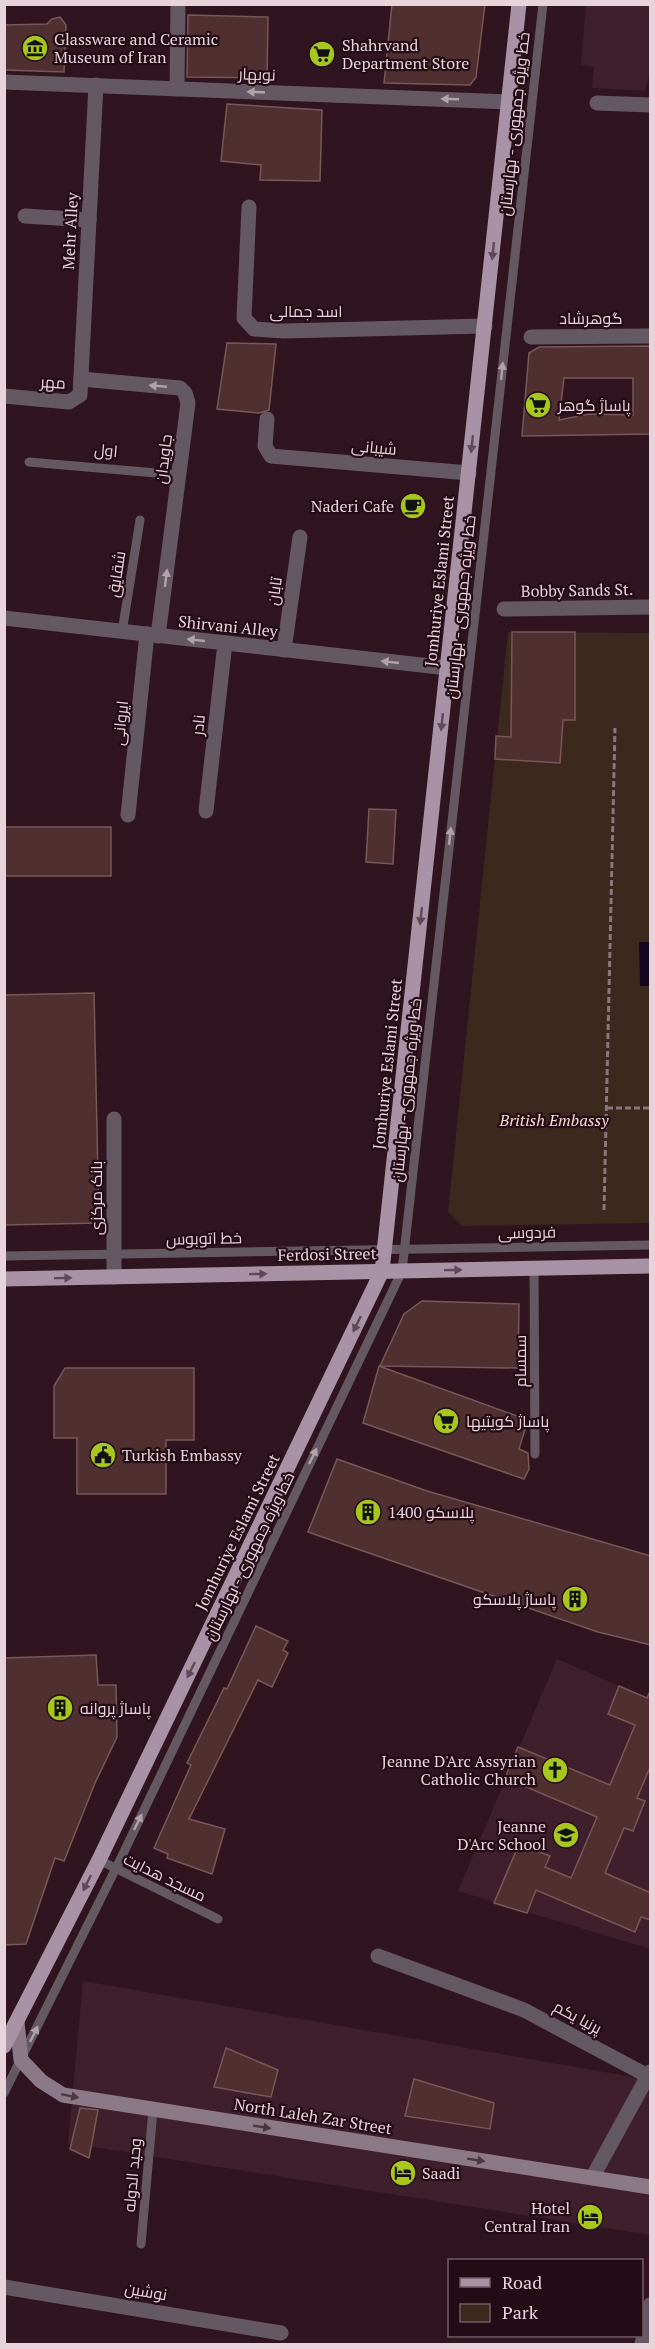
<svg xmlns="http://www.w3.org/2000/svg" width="655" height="2349" font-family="'PT Serif',Cairo,serif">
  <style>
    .built { fill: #401f2c }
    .green { fill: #3d281e }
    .water { fill: #140620 }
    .building { fill: #4f2f2f; stroke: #7a5757; stroke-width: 1.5; fill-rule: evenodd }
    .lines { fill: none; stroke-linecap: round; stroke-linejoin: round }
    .path { stroke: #8c757d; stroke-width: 3; stroke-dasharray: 6 3; stroke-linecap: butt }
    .service { stroke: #645862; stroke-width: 9 }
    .minor { stroke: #645862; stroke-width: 15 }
    .secondary { stroke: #8b7988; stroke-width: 15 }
    .primary { stroke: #a992a6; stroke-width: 15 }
    .oneway { fill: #b3a2a9 }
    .oneway2 { fill: #604857 }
    .oneway3 { fill: #4e3744 }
    .labels { text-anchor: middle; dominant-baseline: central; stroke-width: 4.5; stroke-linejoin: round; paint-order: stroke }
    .poi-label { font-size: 16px; fill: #e7d3d9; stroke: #250b16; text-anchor: start }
    .street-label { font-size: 16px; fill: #e7d3d9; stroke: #250b16 }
    .park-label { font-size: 16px; font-style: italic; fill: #f6dcd0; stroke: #250b16 }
  </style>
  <rect width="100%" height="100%" fill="#301520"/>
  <g class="built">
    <polygon points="586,5 650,5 650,70 645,91 592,88 594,67 581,65"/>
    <polygon points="557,1659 650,1699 650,1949 458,1891"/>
    <polygon points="83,1981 650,2080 650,2235 68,2143"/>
  </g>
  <polygon class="green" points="508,632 650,633 650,1223 462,1226 448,1212"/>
  <polygon class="water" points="639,942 650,942 650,986 640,986"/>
  <g class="building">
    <polygon points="392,4 485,4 476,77 470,85 384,83"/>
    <polygon points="188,15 268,17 267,78 187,77"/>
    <polygon points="60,17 66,25 64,72 4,70 4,25 47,24 52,19"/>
    <polygon points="227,104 322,110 320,181 260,180 261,165 221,161"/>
    <polygon points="227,343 276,344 269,410 259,413 217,409"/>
    <path d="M651,346V434L522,436L529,353L539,347ZM564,378H633V415L589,414L559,420Z"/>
    <polygon points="512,632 575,632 575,720 563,720 560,763 495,759 496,736 511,737"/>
    <polygon points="369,809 396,810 393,864 366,862"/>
    <rect x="4" y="827" width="107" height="49"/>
    <polygon points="94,993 99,1223 4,1225 4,995"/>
    <polygon points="422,1301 519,1304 518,1368 380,1366 404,1314"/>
    <polygon points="379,1366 528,1420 519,1449 528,1453 529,1469 524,1479 363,1423"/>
    <polygon points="65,1368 194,1368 194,1440 166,1440 166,1494 77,1494 77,1438 54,1438 54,1386"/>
    <polygon points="337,1459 427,1491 651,1556 651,1645 598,1632 308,1532"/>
    <polygon points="256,1626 288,1641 283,1650 288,1653 272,1687 258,1680 189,1819 225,1829 212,1874 167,1858 168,1854 154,1848 191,1765 187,1763 224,1688 227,1689"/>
    <polygon points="96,1655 98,1685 116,1685 117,1737 95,1783 64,1861 55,1858 26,1944 4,1945 4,1658"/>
    <polygon points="619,1686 647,1698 651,1689 651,1765 637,1798 645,1801 633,1831 624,1828 605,1873 651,1893 651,1920 641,1917 635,1932 536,1890 527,1913 494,1903 519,1844 550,1856 545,1867 571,1878 597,1817 505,1778 518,1747 610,1785 635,1725 608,1714"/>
    <polygon points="226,2048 278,2070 271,2097 214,2087"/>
    <polygon points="414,2079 494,2103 490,2129 405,2116"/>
    <polygon points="80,2108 98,2110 89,2158 70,2149"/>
  </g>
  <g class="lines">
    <g class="path">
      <polyline points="607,1108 650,1108"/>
      <polyline points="604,1210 615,728"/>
    </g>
    <g class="service">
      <polyline points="29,462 179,475"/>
      <polyline points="122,632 140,520"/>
      <polyline points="4,1256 650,1245"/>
      <polyline points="534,1268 535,1454"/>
      <polyline points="99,1860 218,1919"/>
      <polyline points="4,2093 121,1858 402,1271 543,4"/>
      <polyline points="141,2244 153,2110"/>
    </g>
    <g class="minor">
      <polyline points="4,82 509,102"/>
      <polyline points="177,89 178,4"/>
      <polyline points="597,103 650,105"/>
      <polyline points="249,207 244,318 254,329 284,331 485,326"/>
      <polyline points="25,216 89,220"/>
      <polyline points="531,337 650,336"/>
      <polyline points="81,379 180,388 185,393 188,403 158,636"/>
      <polyline points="4,396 69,402 80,395 96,85"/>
      <polyline points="267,419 265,446 271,456 469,473"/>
      <polyline points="504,609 650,607"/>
      <polyline points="4,618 448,668"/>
      <polyline points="284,650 300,537"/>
      <polyline points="206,811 225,643"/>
      <polyline points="128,815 147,634"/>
      <polyline points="114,1277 114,1119"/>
      <polyline points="378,1956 524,2010 648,2076"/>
      <polyline points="592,2178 650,2072"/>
      <polyline points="4,2287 281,2333"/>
      <polyline points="642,2344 650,2305"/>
    </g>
    <polyline class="secondary" points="17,2022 21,2060 41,2081 63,2095 650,2187"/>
    <g class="primary">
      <polyline points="4,1279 650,1266"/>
      <polyline points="4,2046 99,1860 382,1271 519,4"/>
    </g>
  </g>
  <defs><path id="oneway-solid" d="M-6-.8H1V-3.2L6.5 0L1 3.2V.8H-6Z" transform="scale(1.5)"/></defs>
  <g class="oneway">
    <use href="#oneway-solid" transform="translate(256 92) rotate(-178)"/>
    <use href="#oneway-solid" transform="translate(450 99) rotate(-178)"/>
    <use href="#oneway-solid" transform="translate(502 371) rotate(-84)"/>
    <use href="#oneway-solid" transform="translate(158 386) rotate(-175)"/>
    <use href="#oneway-solid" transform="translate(166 578) rotate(-83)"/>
    <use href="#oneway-solid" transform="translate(196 640) rotate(-174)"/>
    <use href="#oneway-solid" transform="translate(390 662) rotate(-174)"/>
    <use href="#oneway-solid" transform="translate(450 836) rotate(-84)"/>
    <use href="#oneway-solid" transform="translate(313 1456) rotate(-64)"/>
    <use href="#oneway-solid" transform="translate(138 1822) rotate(-64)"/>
    <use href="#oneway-solid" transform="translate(34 2034) rotate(-64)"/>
  </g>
  <g class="oneway2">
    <use href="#oneway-solid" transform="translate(493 251) rotate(96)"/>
    <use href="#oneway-solid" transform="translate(472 444) rotate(96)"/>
    <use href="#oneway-solid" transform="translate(442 722) rotate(96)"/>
    <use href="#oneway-solid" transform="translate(421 916) rotate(96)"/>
    <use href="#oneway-solid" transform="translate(453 1270) rotate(-1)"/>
    <use href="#oneway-solid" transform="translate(258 1274) rotate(-1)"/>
    <use href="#oneway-solid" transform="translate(63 1278) rotate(-1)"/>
    <use href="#oneway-solid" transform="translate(357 1324) rotate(116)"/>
    <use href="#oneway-solid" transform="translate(191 1670) rotate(116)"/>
    <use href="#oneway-solid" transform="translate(87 1883) rotate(117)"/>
  </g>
  <g class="oneway3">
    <use href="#oneway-solid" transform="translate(70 2096) rotate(12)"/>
    <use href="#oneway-solid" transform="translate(262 2127) rotate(9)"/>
    <use href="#oneway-solid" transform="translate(476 2160) rotate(9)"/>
  </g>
  <defs>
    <symbol id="museum-disc" viewBox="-11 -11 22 22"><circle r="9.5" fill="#a8c71c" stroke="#250b16"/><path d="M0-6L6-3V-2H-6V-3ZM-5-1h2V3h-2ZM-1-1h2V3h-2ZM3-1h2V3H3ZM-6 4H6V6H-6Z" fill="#111"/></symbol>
    <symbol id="supermarket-disc" viewBox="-11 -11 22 22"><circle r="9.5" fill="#a8c71c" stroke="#250b16"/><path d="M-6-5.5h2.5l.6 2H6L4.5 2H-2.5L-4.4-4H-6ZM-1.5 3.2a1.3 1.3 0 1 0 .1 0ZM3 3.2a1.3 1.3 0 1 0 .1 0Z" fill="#111"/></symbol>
    <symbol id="cafe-disc" viewBox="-11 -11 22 22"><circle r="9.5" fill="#a8c71c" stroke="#250b16"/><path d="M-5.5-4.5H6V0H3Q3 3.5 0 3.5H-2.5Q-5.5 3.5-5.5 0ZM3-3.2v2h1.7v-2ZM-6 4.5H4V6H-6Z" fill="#111"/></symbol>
    <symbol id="civic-disc" viewBox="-11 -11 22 22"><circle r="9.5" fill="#a8c71c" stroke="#250b16"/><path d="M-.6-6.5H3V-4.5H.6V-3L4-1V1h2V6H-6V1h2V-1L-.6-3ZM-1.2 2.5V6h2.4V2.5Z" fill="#111"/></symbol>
    <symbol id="building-disc" viewBox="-11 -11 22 22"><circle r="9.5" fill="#a8c71c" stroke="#250b16"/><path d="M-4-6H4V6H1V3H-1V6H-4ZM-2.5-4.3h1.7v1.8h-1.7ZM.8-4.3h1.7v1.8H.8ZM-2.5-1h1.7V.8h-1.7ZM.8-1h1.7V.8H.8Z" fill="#111"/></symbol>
    <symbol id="church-disc" viewBox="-11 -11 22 22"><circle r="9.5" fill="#a8c71c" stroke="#250b16"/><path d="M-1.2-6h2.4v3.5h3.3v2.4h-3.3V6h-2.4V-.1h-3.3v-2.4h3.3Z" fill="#111"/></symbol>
    <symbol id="school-disc" viewBox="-11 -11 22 22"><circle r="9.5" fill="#a8c71c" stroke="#250b16"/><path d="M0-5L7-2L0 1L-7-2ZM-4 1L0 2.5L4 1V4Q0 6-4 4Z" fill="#111"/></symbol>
    <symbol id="hotel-disc" viewBox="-11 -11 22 22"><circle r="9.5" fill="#a8c71c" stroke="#250b16"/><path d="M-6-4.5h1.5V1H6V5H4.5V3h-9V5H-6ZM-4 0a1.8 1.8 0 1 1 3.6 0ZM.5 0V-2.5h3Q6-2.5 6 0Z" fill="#111"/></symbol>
  </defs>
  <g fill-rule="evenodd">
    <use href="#museum-disc" x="20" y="33" width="30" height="30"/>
    <use href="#supermarket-disc" x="307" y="39" width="30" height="30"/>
    <use href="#supermarket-disc" x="523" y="390" width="30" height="30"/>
    <use href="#cafe-disc" x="398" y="491" width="30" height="30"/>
    <use href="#supermarket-disc" x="431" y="1406" width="30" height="30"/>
    <use href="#civic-disc" x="88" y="1440" width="30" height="30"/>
    <use href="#building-disc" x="353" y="1497" width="30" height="30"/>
    <use href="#building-disc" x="560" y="1584" width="30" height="30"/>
    <use href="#building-disc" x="45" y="1693" width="30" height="30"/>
    <use href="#church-disc" x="540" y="1755" width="30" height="30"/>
    <use href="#school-disc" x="551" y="1820" width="30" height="30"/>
    <use href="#hotel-disc" x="388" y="2158" width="30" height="30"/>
    <use href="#hotel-disc" x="575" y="2202" width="30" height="30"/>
  </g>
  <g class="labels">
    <g class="poi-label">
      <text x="54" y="39">Glassware and Ceramic<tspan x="54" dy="18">Museum of Iran</tspan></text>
      <text x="342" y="45">Shahrvand<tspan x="342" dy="18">Department Store</tspan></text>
      <text x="558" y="405">پاساژ گوهر</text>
      <text x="394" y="506" text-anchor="end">Naderi Cafe</text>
      <text x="466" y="1421">پاساژ کویتیها</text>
      <text x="122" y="1455">Turkish Embassy</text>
      <text x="388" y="1512">پلاسکو 1400</text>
      <text x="556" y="1599" text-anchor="end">پاساژ پلاسکو</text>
      <text x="80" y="1708">پاساژ پروانه</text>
      <text x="536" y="1761" text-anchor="end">Jeanne D'Arc Assyrian<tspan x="536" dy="18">Catholic Church</tspan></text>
      <text x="546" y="1826" text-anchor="end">Jeanne<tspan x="546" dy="18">D'Arc School</tspan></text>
      <text x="422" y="2173">Saadi</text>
      <text x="570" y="2208" text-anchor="end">Hotel<tspan x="570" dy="18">Central Iran</tspan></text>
    </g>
    <g class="street-label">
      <text transform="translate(257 74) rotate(2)">نوبهار</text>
      <text transform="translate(514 124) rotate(-84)">خط ویژه جمهوری - بهارستان</text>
      <text transform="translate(70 231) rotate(-87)">Mehr Alley</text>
      <text x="306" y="311">اسد جمالی</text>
      <text x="591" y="318">گوهرشاد</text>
      <text transform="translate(53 382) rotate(3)">مهر</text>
      <text transform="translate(374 447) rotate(5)">شیبانی</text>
      <text transform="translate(106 450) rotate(5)">اول</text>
      <text transform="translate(163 459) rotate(-83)">جاویدان</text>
      <text transform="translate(116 574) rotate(-81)">شقایق</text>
      <text transform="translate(439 581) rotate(-84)">Jomhuriye Eslami Street</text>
      <text transform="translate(577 590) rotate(-1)">Bobby Sands St.</text>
      <text transform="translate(274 591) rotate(-82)">تابان</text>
      <text transform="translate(460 607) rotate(-84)">خط ویژه جمهوری - بهارستان</text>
      <text transform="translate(228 626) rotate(6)">Shirvani Alley</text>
      <text transform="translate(120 723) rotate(-84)">ایروانی</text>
      <text transform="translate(198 725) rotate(-84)">نادر</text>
      <text transform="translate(387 1064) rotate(-84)">Jomhuriye Eslami Street</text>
      <text transform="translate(406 1090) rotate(-84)">خط ویژه جمهوری - بهارستان</text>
      <text transform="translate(96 1198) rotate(-90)">بانک مرکزی</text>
      <text transform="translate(527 1232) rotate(-1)">فردوسی</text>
      <text transform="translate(204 1238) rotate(-1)">خط اتوبوس</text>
      <text transform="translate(327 1254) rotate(-1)">Ferdosi Street</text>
      <text transform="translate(520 1361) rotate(-90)">سمسام</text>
      <text transform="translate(237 1532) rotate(-64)">Jomhuriye Eslami Street</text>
      <text transform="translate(249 1556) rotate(-64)">خط ویژه جمهوری - بهارستان</text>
      <text transform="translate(165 1877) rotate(26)">مسجد هدایت</text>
      <text transform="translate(578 2017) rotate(28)">پرنیا یکم</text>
      <text transform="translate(313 2116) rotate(9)">North Laleh Zar Street</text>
      <text transform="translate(132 2175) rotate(-85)">وحید الدوله</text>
      <text transform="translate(146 2291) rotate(10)">نوشین</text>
    </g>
    <g class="park-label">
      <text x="554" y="1120">British Embassy</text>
    </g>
  </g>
  <rect width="655" height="2349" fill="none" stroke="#e7d3d9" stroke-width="12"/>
  <rect x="448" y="2259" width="195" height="78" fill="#250b16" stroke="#735b64" stroke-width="1.5"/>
  <rect x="460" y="2278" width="30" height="9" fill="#a992a6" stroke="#735b64" stroke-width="1.5"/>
  <text x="502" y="2289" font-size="18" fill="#e7d3d9">Road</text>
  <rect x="460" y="2304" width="30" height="18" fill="#3d281e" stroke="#735b64" stroke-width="1.5"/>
  <text x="502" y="2319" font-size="18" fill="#e7d3d9">Park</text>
</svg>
